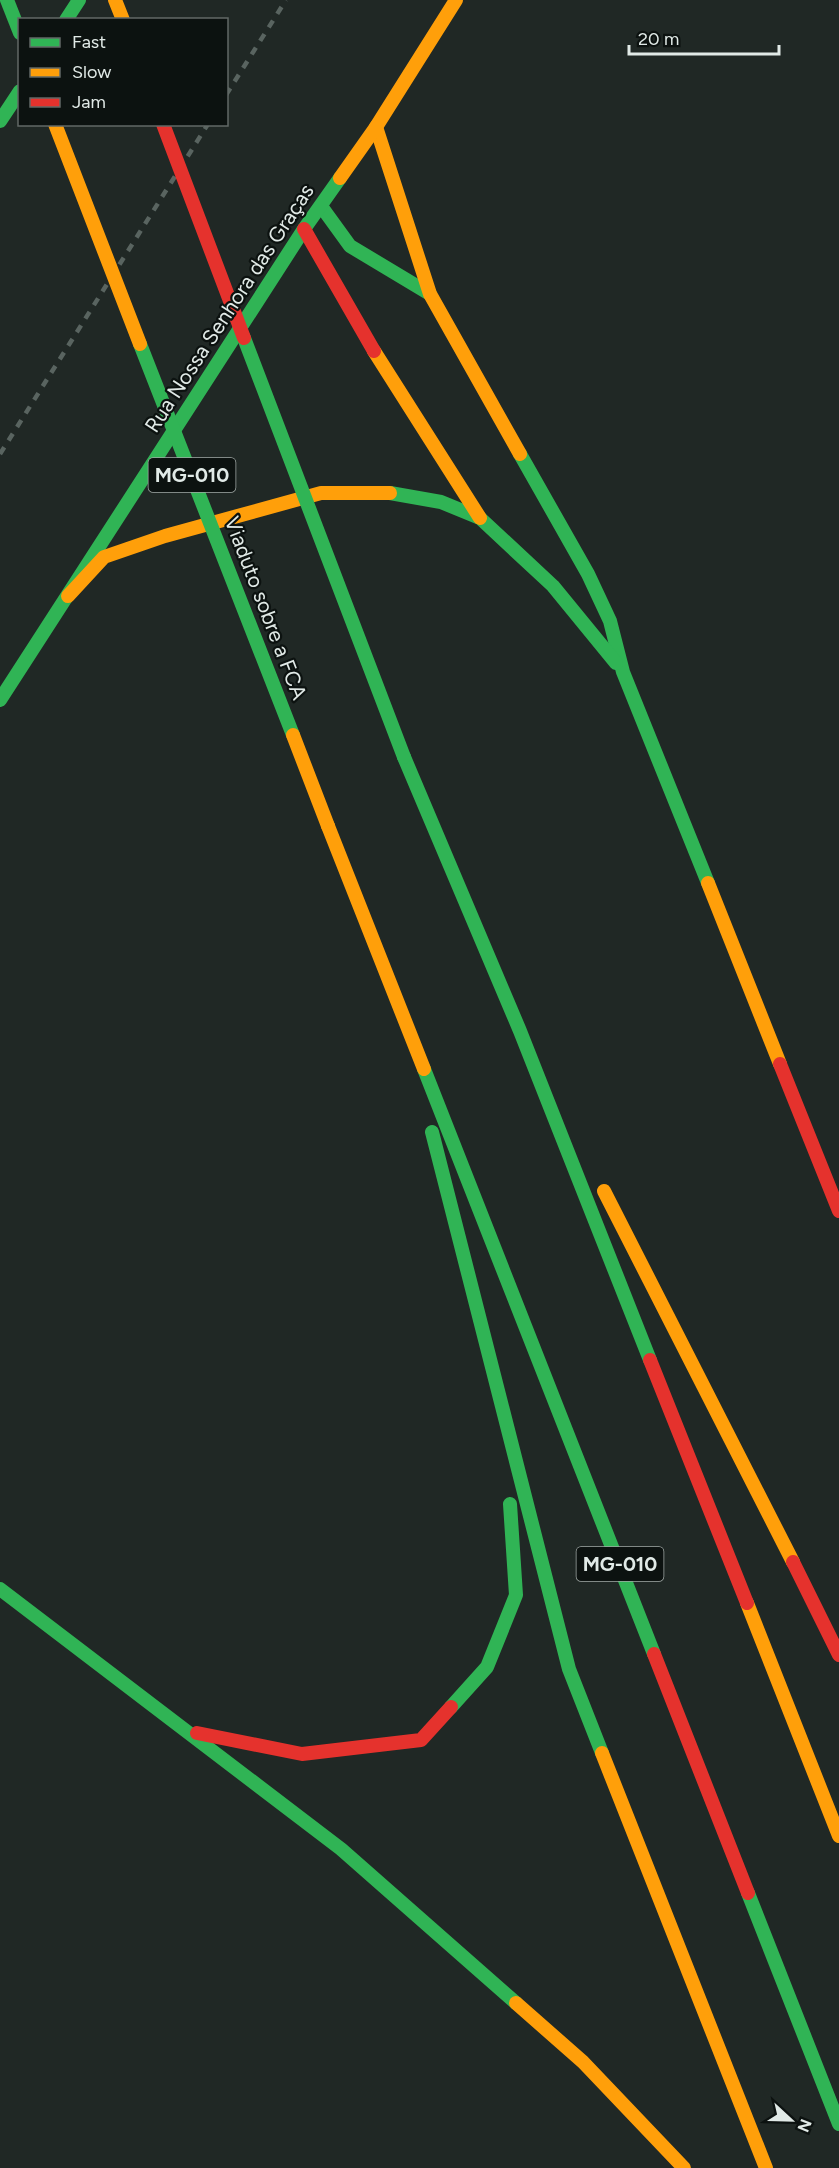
<svg xmlns="http://www.w3.org/2000/svg" width="839" height="2168" font-family="Figtree,sans-serif">
  <style>
    .lines { fill: none; stroke-linecap: round; stroke-linejoin: round }
    .fast { stroke: #30b455; stroke-width: 14 }
    .slow { stroke: #ff9f0a; stroke-width: 14 }
    .jam { stroke: #e5322d; stroke-width: 14 }
    .rail { stroke: #596460; stroke-width: 4.5; stroke-dasharray: 8 8; stroke-linecap: butt }
    .fast-bridge { stroke: #30b455; stroke-width: 14 }
    .slow-bridge { stroke: #ff9f0a; stroke-width: 14 }
    .jam-bridge { stroke: #e5322d; stroke-width: 14 }
    .labels { text-anchor: middle; dominant-baseline: central; stroke-width: 4.5; stroke-linejoin: round; paint-order: stroke }
    .shield { fill: #0c1210; stroke: #a1a9a6; stroke-width: 1.5 }
    .shield-label { font-size: 20px; font-weight: bold; fill: #e1eae7 }
    .street-label { font-size: 21px; fill: #e1eae7; stroke: #0c1210 }
  </style>
  <rect width="100%" height="100%" fill="#202825"/>
  <g class="lines">
    <g class="fast">
      <polyline points="7,0 20,33"/>
      <polyline points="66,20 79,0"/>
      <polyline points="0,121 20,91"/>
      <polyline points="321,206 350,246 430,294"/>
      <polyline points="520,454 588,574 610,621 623,672 708,883"/>
      <polyline points="390,493 441,502 480,518 553,586 616,663"/>
      <polyline points="0,700 304,229 340,178"/>
      <polyline points="404,757 520,1031 650,1360"/>
      <polyline points="424,1069 654,1654"/>
      <polyline points="432,1132 569,1669 602,1753"/>
      <polyline points="0,1589 341,1849 516,2003"/>
      <polyline points="451,1707 487,1667 516,1595 510,1504"/>
      <polyline points="748,1893 839,2124"/>
    </g>
    <g class="slow">
      <polyline points="115,0 123,20"/>
      <polyline points="376,127 430,294 520,454"/>
      <polyline points="340,178 376,127 456,0"/>
      <polyline points="374,351 480,518"/>
      <polyline points="68,596 104,557 165,536 321,493 390,493"/>
      <polyline points="328,826 424,1069"/>
      <polyline points="708,883 780,1064"/>
      <polyline points="604,1191 793,1562"/>
      <polyline points="747,1603 839,1836"/>
      <polyline points="602,1753 766,2168"/>
      <polyline points="516,2003 583,2062 684,2168"/>
    </g>
    <g class="jam">
      <polyline points="304,229 374,351"/>
      <polyline points="780,1064 839,1211"/>
      <polyline points="650,1360 747,1603"/>
      <polyline points="793,1562 839,1655"/>
      <polyline points="654,1654 748,1893"/>
      <polyline points="197,1733 302,1754 421,1740 451,1707"/>
    </g>
    <g class="rail">
      <polyline points="226,95 286,0"/>
      <polyline points="0,454 208,124"/>
    </g>
    <g class="fast-bridge">
      <polyline points="244,338 404,757"/>
      <polyline points="140,344 293,735"/>
    </g>
    <g class="slow-bridge">
      <polyline points="55,124 140,344"/>
      <polyline points="293,735 328,826"/>
    </g>
    <polyline class="jam-bridge" points="163,124 244,338"/>
  </g>
  <g class="labels">
    <g class="shield">
      <rect x="148.5" y="458" width="87" height="34" rx="4.5"/>
      <rect x="576.5" y="1547" width="87" height="34" rx="4.5"/>
    </g>
    <g class="shield-label">
      <text x="192" y="475">MG-010</text>
      <text x="620" y="1564">MG-010</text>
    </g>
    <g class="street-label">
      <text transform="translate(229 308) rotate(-57)">Rua Nossa Senhora das Graças</text>
      <text transform="translate(266 608) rotate(69)">Viaduto sobre a FCA</text>
    </g>
  </g>
  <rect x="18" y="18" width="210" height="108" fill="#0c1210" stroke="#616866" stroke-width="1.5"/>
  <rect x="30" y="38" width="30" height="9" fill="#30b455" stroke="#616866" stroke-width="1.5"/>
  <text x="72" y="48" font-size="18" fill="#e1eae7">Fast</text>
  <rect x="30" y="68" width="30" height="9" fill="#ff9f0a" stroke="#616866" stroke-width="1.5"/>
  <text x="72" y="78" font-size="18" fill="#e1eae7">Slow</text>
  <rect x="30" y="98" width="30" height="9" fill="#e5322d" stroke="#616866" stroke-width="1.5"/>
  <text x="72" y="108" font-size="18" fill="#e1eae7">Jam</text>
  <g transform="translate(791 2120) rotate(112)" stroke="#0c1210" stroke-width="4.5" paint-order="stroke">
  <path d="M0-4.5L10 22L0 15L-10 22Z" fill="#e1eae7"/>
  <text y="-9" font-size="16" font-weight="bold" text-anchor="middle" fill="#e1eae7">N</text>
  </g>
  <path d="M629 45v9h150v-9" fill="none" stroke="#e1eae7" stroke-width="3"/>
  <text x="638" y="45" font-size="18" fill="#e1eae7" stroke="#0c1210" stroke-width="4.5" paint-order="stroke">20 m</text>
</svg>
